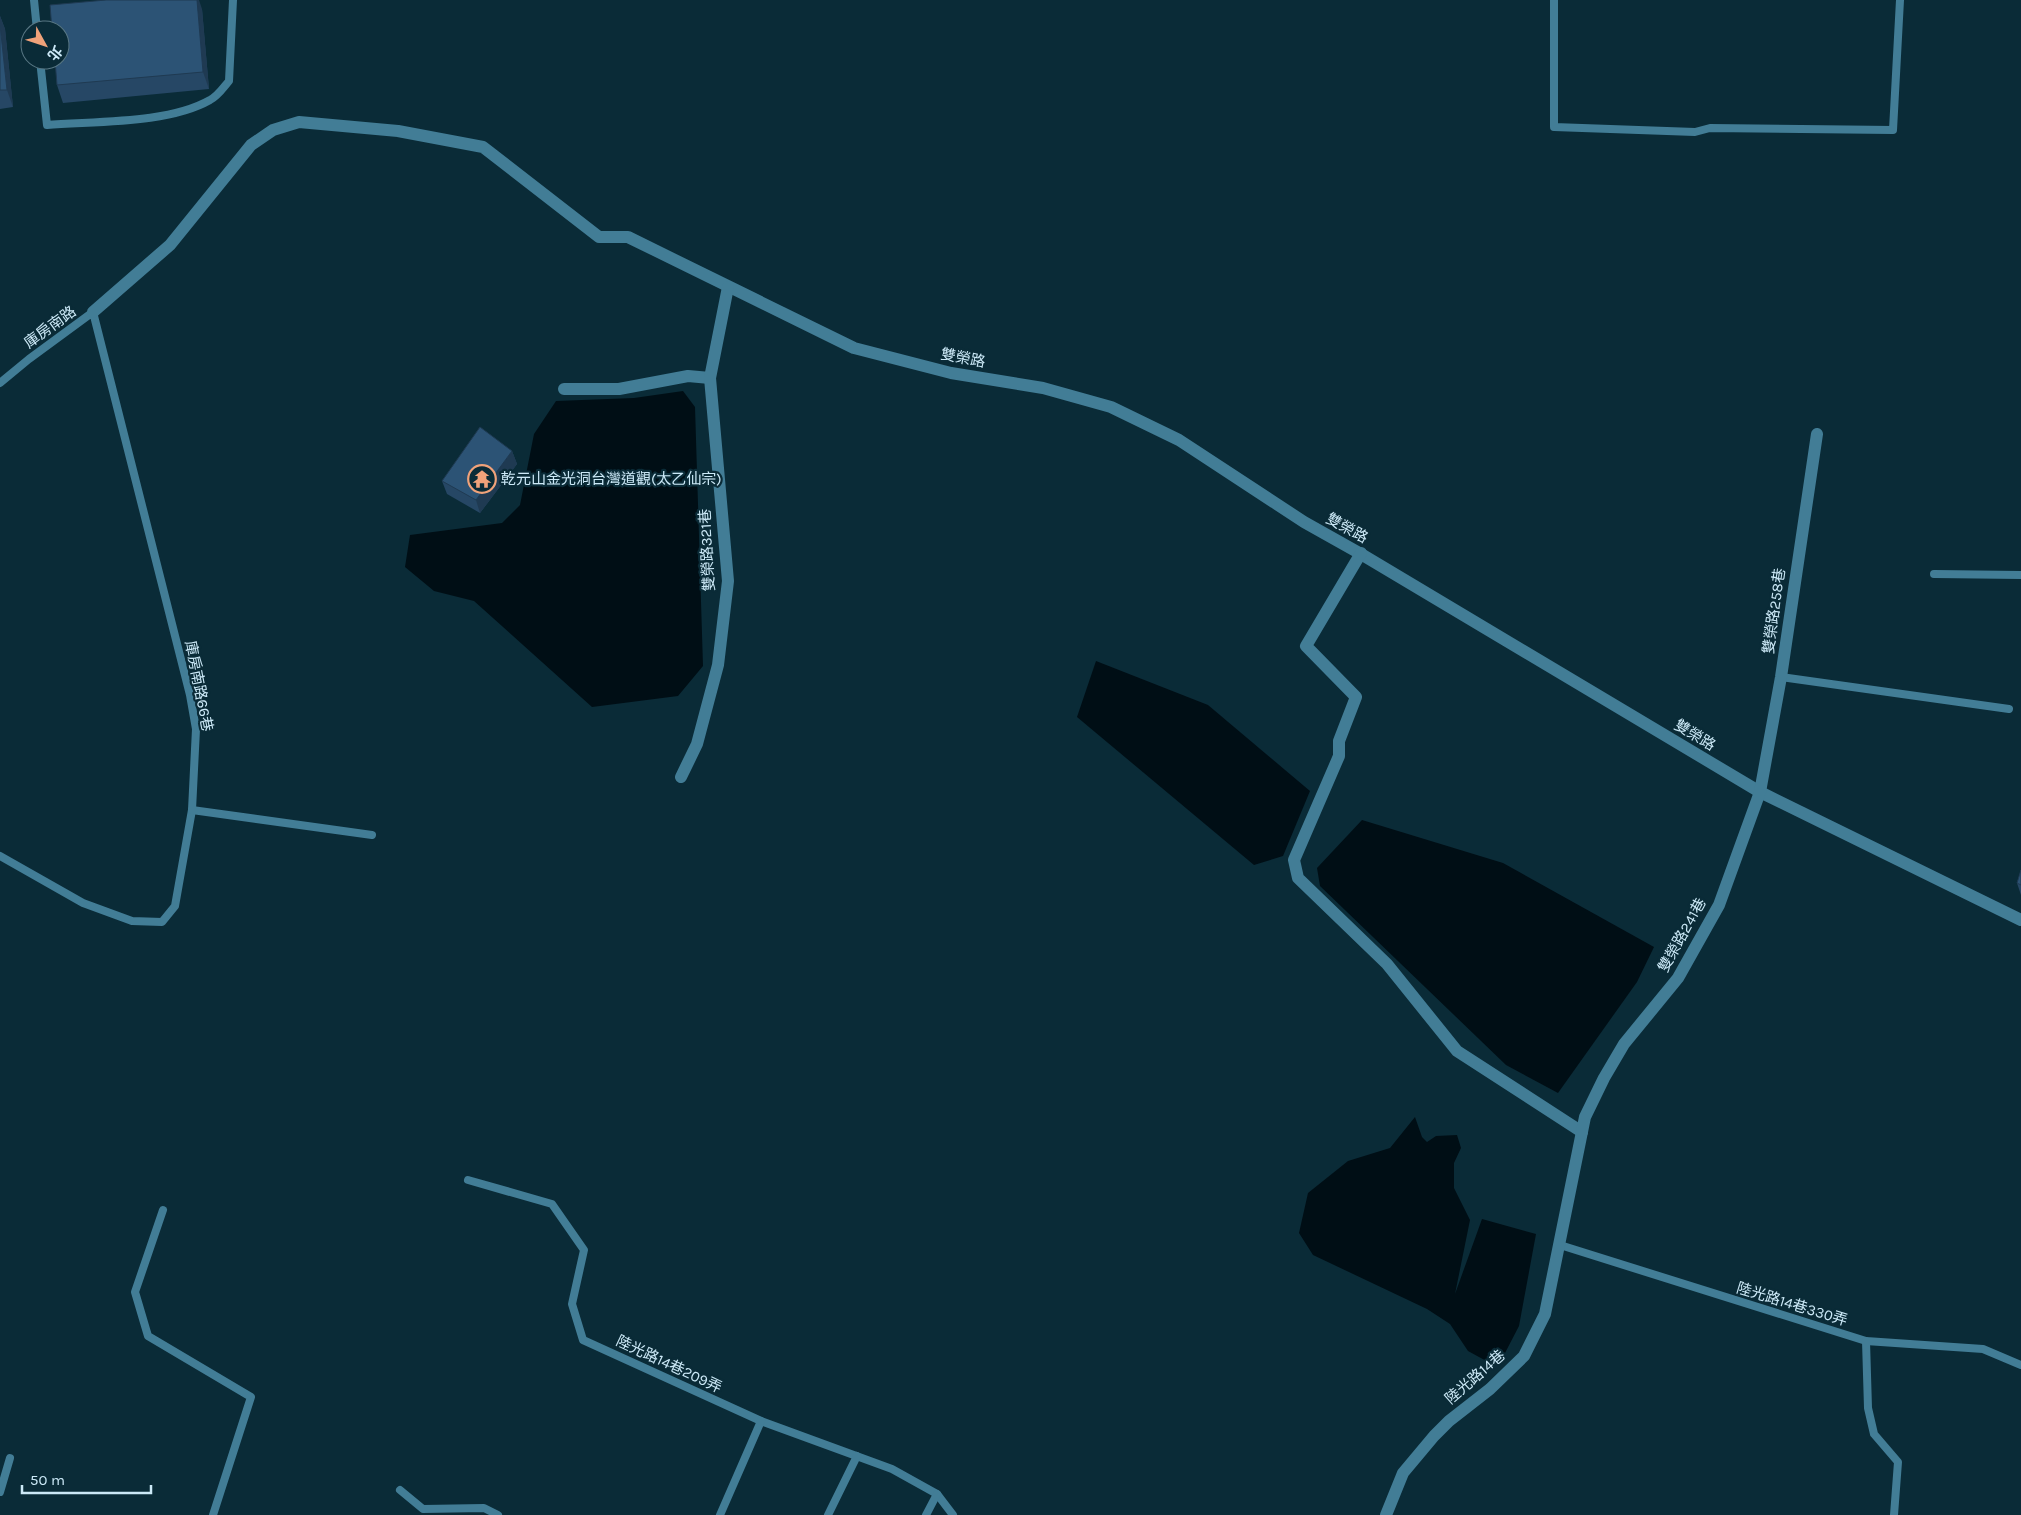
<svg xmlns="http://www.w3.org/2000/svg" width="2021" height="1515" font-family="Karla,'Noto Sans TC',sans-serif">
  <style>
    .water { fill: #000e15 }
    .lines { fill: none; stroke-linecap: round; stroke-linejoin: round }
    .lane { stroke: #427d96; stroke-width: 8 }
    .street { stroke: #427d96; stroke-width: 12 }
    .wall { fill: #264765 }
    .shaded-wall { fill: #1f3a52 }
    .building { fill: #2c5375; stroke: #1f3a52 }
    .labels { text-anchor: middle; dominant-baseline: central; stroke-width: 4.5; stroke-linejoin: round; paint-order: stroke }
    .street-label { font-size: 15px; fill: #cce9f7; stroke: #0a2b37 }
    .poi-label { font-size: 15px; fill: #cce9f7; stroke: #0a2b37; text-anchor: start }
  </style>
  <rect width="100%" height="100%" fill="#0a2b37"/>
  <g class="water">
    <polygon points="683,391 695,407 703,666 678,696 592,707 474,601 434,591 405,567 410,535 502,523 520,505 534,434 556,401 634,398"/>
    <polygon points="1096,661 1208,705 1310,791 1283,856 1254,865 1077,717"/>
    <polygon points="1362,820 1503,863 1654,947 1637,982 1558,1093 1506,1065 1320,886 1317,868"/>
    <polygon points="1415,1117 1422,1137 1427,1142 1436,1136 1457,1135 1461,1148 1454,1163 1454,1188 1470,1220 1455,1294 1482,1219 1536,1234 1519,1326 1505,1353 1490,1363 1468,1351 1450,1324 1427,1309 1313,1255 1299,1233 1308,1193 1348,1161 1390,1148"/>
  </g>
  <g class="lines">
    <g class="lane">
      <polyline points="34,0 37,30"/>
      <polyline points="1554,0 1554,127 1695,132 1710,128 1893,130 1900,0"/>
      <path d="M40,60L47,125C95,121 168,124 210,100C218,96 223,88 229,81L233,0"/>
      <polyline points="0,383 29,359 93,312 190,695 196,729 192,810 175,906 162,922 132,921 83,903 0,856"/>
      <polyline points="1934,574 2021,575"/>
      <polyline points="1781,677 2009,709"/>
      <polyline points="192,810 372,835"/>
      <polyline points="468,1180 552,1204 584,1250 572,1304 583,1340 761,1421 892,1469 937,1494 953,1515"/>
      <polyline points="163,1210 135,1292 148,1336 251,1397 213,1515"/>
      <polyline points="1560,1245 1866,1341 1983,1349 2021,1365"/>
      <polyline points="1866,1341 1868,1408 1874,1434 1898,1462 1894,1515"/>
      <polyline points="400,1490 423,1509 484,1508 498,1515"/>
      <polyline points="0,1492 10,1458"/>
      <polyline points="720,1515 761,1421"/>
      <polyline points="828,1515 857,1456"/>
      <polyline points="926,1515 937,1494"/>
    </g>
    <g class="street">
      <polyline points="93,312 170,245 251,145 273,130 299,122 398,131 483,147 599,237 628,237 854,348 951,373 1043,388 1111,407 1179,440 1304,522 1361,554 1760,792 2021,920"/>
      <polyline points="564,389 619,389 688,376 710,378"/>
      <polyline points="1361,553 1306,646 1356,697 1339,741 1339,756 1294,860 1298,878 1387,964 1457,1051 1582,1132"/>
      <polyline points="681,777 697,744 718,665 728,581 710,378 728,287"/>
      <polyline points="1386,1515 1403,1473 1434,1436 1449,1421 1490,1389 1524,1356 1545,1314 1585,1117 1604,1078 1624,1044 1678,978 1719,905 1760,792 1781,677 1817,434"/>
    </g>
  </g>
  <g class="wall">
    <polygon points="202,9 209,89 63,103 57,85"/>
    <polygon points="0,16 5,29 13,107 0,109"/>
    <polygon points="512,451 517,464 480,513 447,494 442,481"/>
    <polygon points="2021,870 2021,895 2017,883"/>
  </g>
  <g class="shaded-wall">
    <polygon points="197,0 199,0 202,9 209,89 203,72"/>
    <polygon points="0,16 5,29 13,107 7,90 0,25"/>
    <polygon points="512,451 517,464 480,513 476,500"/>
  </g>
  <g class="building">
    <polygon points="106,0 197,0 203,72 57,85 55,60 60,60 60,30 52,30 50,5"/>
    <polygon points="0,25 7,90 0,90"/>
    <polygon points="480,427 512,451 476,500 442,481"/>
    <polygon points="2021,870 2021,885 2017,883"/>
  </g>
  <defs>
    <symbol id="temple-ring" viewBox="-11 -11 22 22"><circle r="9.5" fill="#0a2b37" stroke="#f0a27a" stroke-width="1.5"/><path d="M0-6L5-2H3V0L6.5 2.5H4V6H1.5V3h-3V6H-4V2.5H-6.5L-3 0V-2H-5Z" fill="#f0a27a"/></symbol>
  </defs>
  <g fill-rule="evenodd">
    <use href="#temple-ring" x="466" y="463" width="32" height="32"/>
  </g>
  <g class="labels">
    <g class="street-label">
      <text transform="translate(50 327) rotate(-36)">庫房南路</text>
      <text transform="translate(963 358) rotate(11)">雙榮路</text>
      <text transform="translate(1347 528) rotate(29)">雙榮路</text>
      <text transform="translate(707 550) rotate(-93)">雙榮路321巷</text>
      <text transform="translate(1774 611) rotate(-82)">雙榮路258巷</text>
      <text transform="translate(199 686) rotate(79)">庫房南路66巷</text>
      <text transform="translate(1695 735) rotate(31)">雙榮路</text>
      <text transform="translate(1682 935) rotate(-61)">雙榮路241巷</text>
      <text transform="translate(1792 1304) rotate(17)">陸光路14巷330弄</text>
      <text transform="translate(669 1364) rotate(25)">陸光路14巷209弄</text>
      <text transform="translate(1475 1377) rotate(-41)">陸光路14巷</text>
    </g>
    <g class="poi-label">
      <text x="501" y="479">乾元山金光洞台灣道觀(太乙仙宗)</text>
    </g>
  </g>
  <g transform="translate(45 45) rotate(130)"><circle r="24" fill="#0a2b37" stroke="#587784"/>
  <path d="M0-4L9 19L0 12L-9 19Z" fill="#f0a27a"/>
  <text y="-8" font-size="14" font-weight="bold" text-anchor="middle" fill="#cce9f7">北</text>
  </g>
  <path d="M22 1485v8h129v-8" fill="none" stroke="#cce9f7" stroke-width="2.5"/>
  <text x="30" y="1485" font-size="15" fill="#cce9f7" stroke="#0a2b37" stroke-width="4" paint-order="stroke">50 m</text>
</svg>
